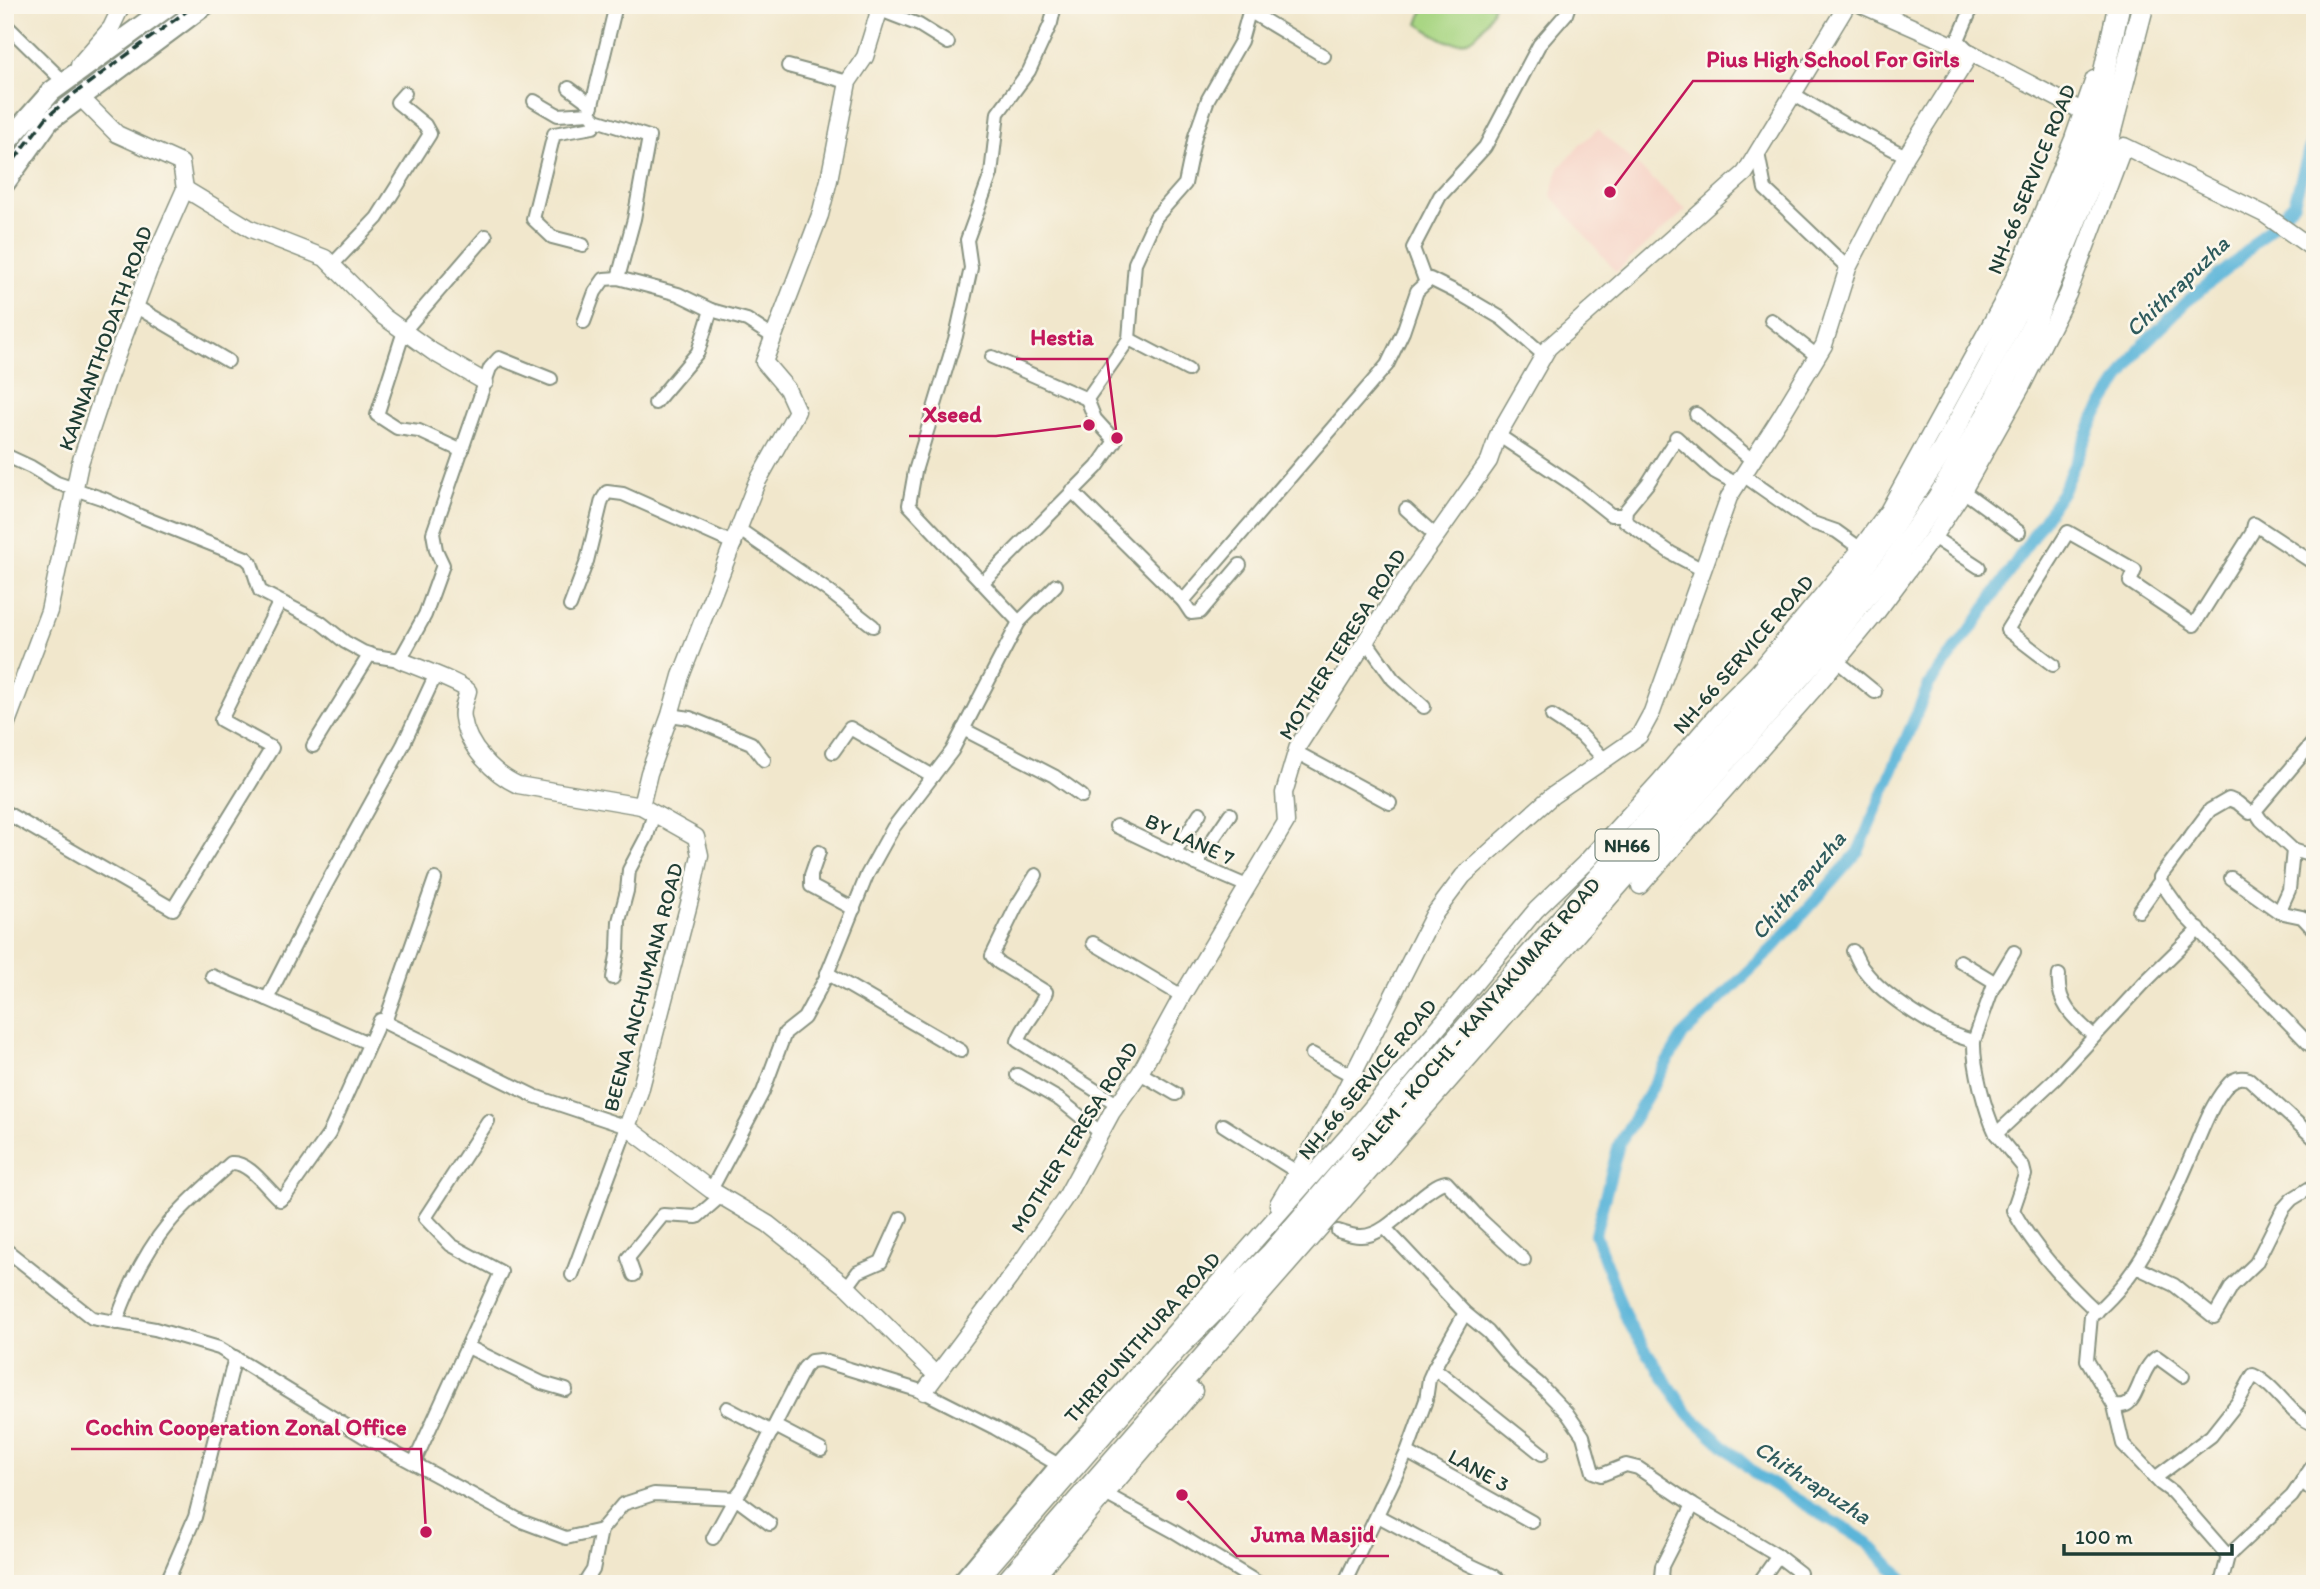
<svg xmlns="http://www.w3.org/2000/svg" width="2320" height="1589" font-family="Itim,sans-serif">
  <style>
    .built { fill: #f6d2c5 }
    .green { fill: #a9d683; stroke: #648a5c; stroke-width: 2 }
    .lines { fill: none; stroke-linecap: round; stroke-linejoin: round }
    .canal { stroke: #5cb5d9; stroke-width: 12 }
    .street-casing { stroke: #889280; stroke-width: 16 }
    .secondary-casing { stroke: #889280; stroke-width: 19 }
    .primary-casing { stroke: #889280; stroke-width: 23 }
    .highway-casing { stroke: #889280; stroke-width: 24 }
    .street { stroke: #fff; stroke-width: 12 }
    .secondary { stroke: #fff; stroke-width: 16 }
    .primary { stroke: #fff; stroke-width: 19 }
    .highway { stroke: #fff; stroke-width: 21 }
    .rail { stroke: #1f3d34; stroke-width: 3.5; stroke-dasharray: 10 5; stroke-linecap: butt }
    .labels { text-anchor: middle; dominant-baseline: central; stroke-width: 5; stroke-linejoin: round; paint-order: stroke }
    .shield { fill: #fbf7ec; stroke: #61756b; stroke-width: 2 }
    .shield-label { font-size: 19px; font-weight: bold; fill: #1f3d34 }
    .street-label { font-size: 21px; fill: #1f3d34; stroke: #fbf7ec }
    .water-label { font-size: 23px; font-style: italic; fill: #2e5b5d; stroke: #fbf7ec }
    .leader { fill: none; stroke: #c2185b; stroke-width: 2.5 }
    .callout-dot { fill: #c2185b; stroke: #fbf7ec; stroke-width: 2.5 }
    .callout-label { font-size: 23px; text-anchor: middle; font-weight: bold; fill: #c2185b; stroke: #fbf7ec; stroke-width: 5; stroke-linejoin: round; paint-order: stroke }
  </style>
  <rect width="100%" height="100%" fill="#fbf7ec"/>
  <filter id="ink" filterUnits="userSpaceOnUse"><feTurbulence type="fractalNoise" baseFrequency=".0143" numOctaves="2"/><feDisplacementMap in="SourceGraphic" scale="14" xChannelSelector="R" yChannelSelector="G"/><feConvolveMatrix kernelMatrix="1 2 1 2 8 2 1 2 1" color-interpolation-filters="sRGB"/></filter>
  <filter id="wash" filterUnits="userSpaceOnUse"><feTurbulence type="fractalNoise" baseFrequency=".00686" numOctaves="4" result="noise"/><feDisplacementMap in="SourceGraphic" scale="28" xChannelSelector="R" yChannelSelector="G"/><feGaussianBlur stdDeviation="1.57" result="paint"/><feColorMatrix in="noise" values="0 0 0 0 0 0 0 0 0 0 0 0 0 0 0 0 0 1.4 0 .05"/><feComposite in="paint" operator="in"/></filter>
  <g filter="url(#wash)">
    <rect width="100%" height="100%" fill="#f1e7cc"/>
    <polygon class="built" points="1598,129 1686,210 1616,272 1551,195 1559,168 1580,145"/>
    <path class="green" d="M1425,5H1494C1487,26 1472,49 1447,41C1437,38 1427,29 1418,24Z"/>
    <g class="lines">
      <polyline class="canal" points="1907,1584 1867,1542 1757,1475 1688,1414 1628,1323 1595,1234 1619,1144 1683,1035 1775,946 1858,852 1929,684 1977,621 2062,492 2095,417 2139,349 2186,302 2239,259 2294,203 2315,128"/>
    </g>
  </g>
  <g filter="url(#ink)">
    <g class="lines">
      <defs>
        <g id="street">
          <polyline points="616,5 590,113 596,120 649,137 634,219 618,278"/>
          <polyline points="880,10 919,25 948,43"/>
          <polyline points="1249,11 1324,56"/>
          <polyline points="5,24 64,82"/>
          <polyline points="1968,50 1958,40 1973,5"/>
          <polyline points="788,66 848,82"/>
          <polyline points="569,88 592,105"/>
          <polyline points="1793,94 1842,123 1906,156"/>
          <polyline points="534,101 558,115 590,113"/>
          <polyline points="1758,153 1765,189 1848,268"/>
          <polyline points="583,245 552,237 533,219 554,134 593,127 596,120"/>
          <polyline points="332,265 377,218 430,134 425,125 397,102 405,93"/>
          <polyline points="1426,283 1413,248 1440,196 1485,147 1539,45 1566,14 1569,5"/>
          <polyline points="135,306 228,361"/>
          <polyline points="1771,320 1817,356"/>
          <polyline points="584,322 595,292 604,279 618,278 678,294 711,310 747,320 773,337"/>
          <polyline points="1129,339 1188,370"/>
          <polyline points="992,357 1087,399"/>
          <polyline points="655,403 698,352 711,310"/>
          <polyline points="1696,414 1752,460"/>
          <polyline points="1498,435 1572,484 1611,515 1625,515"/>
          <polyline points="1676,437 1715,472 1737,484"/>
          <polyline points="1672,445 1648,483 1626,510 1625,521 1671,553 1701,569"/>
          <polyline points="462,451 419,431 397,428 377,415 404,331 486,236"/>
          <polyline points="5,455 31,467 57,483 104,499 140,516 246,558 251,563 260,591 320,622 345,642 363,652 375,656 400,660 425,615 443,565 436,550 433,533 490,368 499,358 551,379"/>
          <polyline points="1743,475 1810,522 1836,531 1861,549"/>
          <polyline points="1072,491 1183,601 1387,365 1403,332 1417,291 1430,279 1462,295 1501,318 1544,355"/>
          <polyline points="1963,491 2019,532"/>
          <polyline points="1406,509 1436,536"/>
          <polyline points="740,530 827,590 873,626"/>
          <polyline points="1933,537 1979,567"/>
          <polyline points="983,582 1097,467 1115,441 1095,419 1087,399 1129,339 1135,263 1156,217 1185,184 1195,136 1208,99 1241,41 1251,5"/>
          <polyline points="1183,601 1191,613 1200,612 1240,565"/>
          <polyline points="570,606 587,561 602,500 607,492 623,494 735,544"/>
          <polyline points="1019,622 1056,585"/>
          <polyline points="1366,641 1393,679 1424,707"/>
          <polyline points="1837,661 1875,692"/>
          <polyline points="2053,665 2007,630 2068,532 2135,570 2130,582 2194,625 2252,533 2254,524 2315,564"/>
          <polyline points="670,715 690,718 751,743 764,760"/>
          <polyline points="1552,716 1581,735 1605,760"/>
          <polyline points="963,729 1054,776 1082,796"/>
          <polyline points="2315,740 2255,811 2250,813 2238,803 2229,799 2210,810 2160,877 2160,881 2184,915 2310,1045 2315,1040"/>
          <polyline points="313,746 370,654"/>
          <polyline points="833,752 850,728 933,776"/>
          <polyline points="1296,752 1390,803"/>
          <polyline points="2255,811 2261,820 2293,850 2289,890 2279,912"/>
          <polyline points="5,812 173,909 272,748 221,720 279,603"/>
          <polyline points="1116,826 1196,864 1247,886"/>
          <polyline points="2293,850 2315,857"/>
          <polyline points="819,852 811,875 811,886 854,909"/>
          <polyline points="1174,854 1200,813"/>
          <polyline points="1196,864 1230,814"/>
          <path d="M1036,875L1016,907L992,956L999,963L1046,992C1040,1010 1024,1023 1018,1041L1117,1104"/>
          <polyline points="2231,878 2279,912 2302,917 2315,931"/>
          <polyline points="2139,911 2160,881"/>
          <polyline points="1093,943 1182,996"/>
          <path d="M1853,951C1857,957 1859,965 1864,970C1883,996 1943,1035 1974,1041C1973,1066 1985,1111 1996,1134"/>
          <polyline points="1960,961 1996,983"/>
          <polyline points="827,973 961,1051"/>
          <path d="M2059,975C2056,1003 2074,1019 2094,1036"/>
          <polyline points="212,976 267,999"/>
          <polyline points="613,978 618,950 619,921 627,891 629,870 647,836 654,813"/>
          <polyline points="385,1022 435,879"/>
          <polyline points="1974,1041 1993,987 2014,952"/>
          <polyline points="368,1043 267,999 323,890 403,745 435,676"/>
          <polyline points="1312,1054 1353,1076"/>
          <polyline points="1140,1073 1176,1094"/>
          <polyline points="1017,1075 1060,1100 1101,1133"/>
          <polyline points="1223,1125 1297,1172"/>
          <polyline points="711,1190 763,1092 785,1033 804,1018 825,979 867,875 893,828 952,751 1019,622 909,505 915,471 956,336 971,268 967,240 991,174 998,113 1029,71 1051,23 1055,5"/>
          <polyline points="1385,1228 1465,1313 1488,1332 1515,1364 1539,1384 1567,1413 1583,1436 1593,1472 1601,1475 1626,1465 1638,1468 1693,1505 1778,1556 1800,1573"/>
          <path d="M1338,1231C1345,1233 1352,1236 1359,1236C1383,1238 1409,1205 1427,1192C1433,1188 1438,1183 1446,1182L1482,1221L1524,1260"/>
          <polyline points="5,1249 92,1318 155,1329 219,1348 363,1436 521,1521 566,1538 601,1530"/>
          <polyline points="2136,1267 2174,1285 2214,1317 2232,1286 2256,1263 2283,1209 2292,1199 2315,1185"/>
          <polyline points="634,1275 628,1258 663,1215 697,1217 721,1196"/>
          <polyline points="847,1287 858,1272 881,1262 901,1218"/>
          <path d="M2097,1312C2065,1282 2034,1249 2013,1210L2025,1175L2023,1167L1996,1134L2055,1079L2145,982L2199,929"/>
          <path d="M116,1323C128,1288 145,1252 169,1223C187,1201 210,1182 231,1163C249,1161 267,1189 280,1200L286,1195L329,1134L380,1020L534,1096L627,1127L572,1275"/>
          <polyline points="468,1347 542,1383 566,1390"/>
          <polyline points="1434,1368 1465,1313"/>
          <path d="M2114,1406C2118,1406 2122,1407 2126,1405C2138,1400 2141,1367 2157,1357L2183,1376"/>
          <polyline points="727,1408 772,1432"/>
          <polyline points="775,1426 821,1450"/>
          <polyline points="1407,1452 1532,1522"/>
          <polyline points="414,1463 501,1272 451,1245 425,1218 488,1121"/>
          <path d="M2155,1478L2211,1436L2238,1402L2253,1375C2278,1386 2288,1415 2315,1425"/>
          <polyline points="2302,1481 2315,1493"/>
          <polyline points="1107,1495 1175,1532 1260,1584"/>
          <polyline points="1378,1516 1466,1563 1494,1576 1504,1584"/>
          <polyline points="713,1538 735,1498 770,1524"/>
          <path d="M2228,1556L2172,1492L2161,1484L2123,1444L2114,1406L2087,1360L2091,1316C2143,1275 2168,1208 2194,1149C2203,1128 2211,1105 2226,1087C2232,1079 2239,1076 2249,1079L2315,1139"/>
          <polyline points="166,1584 195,1517 235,1357"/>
          <polyline points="584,1584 593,1570 601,1530 623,1504 654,1494 735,1498 742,1489 804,1368 811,1361 820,1360 924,1392 995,1428 1057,1464"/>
          <polyline points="956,1584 1057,1464 1096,1421"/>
          <polyline points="1344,1584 1407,1452 1426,1400 1429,1379 1434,1368 1542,1454"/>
          <polyline points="1666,1584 1661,1577 1662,1566 1693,1505"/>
          <polyline points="1758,1584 1778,1556"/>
          <polyline points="2221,1584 2228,1556 2292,1496 2315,1462"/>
        </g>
        <g id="secondary">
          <polyline points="1862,5 1971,53 2080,110 2089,119"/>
          <polyline points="79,65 111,28 122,5"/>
          <polyline points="185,189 251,229 325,258 384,317 433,352 485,382"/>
          <path d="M400,660C414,666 461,683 468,691C466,699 461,710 463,718C467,747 494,774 518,785L641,806L696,837L700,855L691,896L640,1091L627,1127L711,1190L768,1224L847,1287L936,1375"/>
          <polyline points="5,728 49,611 80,463 108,379 149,270 185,189 181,163 117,134 80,97"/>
          <polyline points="641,806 649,773 670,715 681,676 756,484 797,411 787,389 764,362 820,215 829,180 848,82 865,57 881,5"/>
          <polyline points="1640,886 1814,689 1874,616 1933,537 1959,498 2022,386 2068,294 2124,146 2264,214 2315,250"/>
          <polyline points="1278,1204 1335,1110 1433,916 1463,876 1552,796 1639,736 1652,712 1729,497 1781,416 1824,345 1848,268 1906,156 1971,53"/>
          <polyline points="924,1392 1015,1271 1067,1195 1112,1112 1140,1073 1182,996 1286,822 1284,793 1298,746 1403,583 1489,461 1498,435 1548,348 1745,173 1847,5"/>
          <polyline points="1096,1421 1357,1125 1536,910 1585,863 1658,783 1725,705 1757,673 1855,556 1888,511 2001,305 2021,263 2073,139 2094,79"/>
          <polyline points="1029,1584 1194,1391"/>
        </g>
        <g id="primary">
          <polyline points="5,144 52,91 170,5"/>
          <polyline points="5,183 49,121 205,5"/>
        </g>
        <g id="highway">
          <polyline points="972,1584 1176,1349 1271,1254 1420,1080 1664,803 1829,613 1889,532 1943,450 1989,366 2034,277 2067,200 2093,124 2119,5"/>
          <polyline points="1005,1584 1825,648 1889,567 1938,498 1989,411 2033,325 2108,140 2143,5"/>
        </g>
      </defs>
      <use href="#street" class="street-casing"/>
      <use href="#secondary" class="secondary-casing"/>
      <use href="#primary" class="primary-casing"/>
      <use href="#highway" class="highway-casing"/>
      <use href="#street" class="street"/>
      <use href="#secondary" class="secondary"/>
      <use href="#primary" class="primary"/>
      <use href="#highway" class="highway"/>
      <polyline class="rail" points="5,172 46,118 75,93 195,5"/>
    </g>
  </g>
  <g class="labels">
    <rect class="shield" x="1595.5" y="829.5" width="63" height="31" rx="5"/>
    <g class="shield-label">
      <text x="1627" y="845">NH66</text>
    </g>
    <g class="street-label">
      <text transform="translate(2031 179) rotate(-68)">NH-66 SERVICE ROAD</text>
      <text transform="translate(105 338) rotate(-70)">KANNANTHODATH ROAD</text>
      <text transform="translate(1342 644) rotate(-58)">MOTHER TERESA ROAD</text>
      <text transform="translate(1743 654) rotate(-49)">NH-66 SERVICE ROAD</text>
      <text transform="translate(1190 839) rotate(25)">BY LANE 7</text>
      <text transform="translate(643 987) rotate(-75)">BEENA ANCHUMANA ROAD</text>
      <text transform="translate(1475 1019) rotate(-49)">SALEM - KOCHI - KANYAKUMARI ROAD</text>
      <text transform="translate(1367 1079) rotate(-50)">NH-66 SERVICE ROAD</text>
      <text transform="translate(1074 1137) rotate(-58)">MOTHER TERESA ROAD</text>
      <text transform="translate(1142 1337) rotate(-48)">THRIPUNITHURA ROAD</text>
      <text transform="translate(1479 1470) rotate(29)">LANE 3</text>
    </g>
    <g class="water-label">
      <text transform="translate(2177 286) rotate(-44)">Chithrapuzha</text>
      <text transform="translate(1798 885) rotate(-50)">Chithrapuzha</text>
      <text transform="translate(1813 1482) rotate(33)">Chithrapuzha</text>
    </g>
  </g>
  <path class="leader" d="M1610 192L1693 81H1974M1117 438L1107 359H1016M1089 425L996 436H909M426 1532L421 1449H71M1182 1495L1237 1556H1389"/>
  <g class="callout-dot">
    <circle cx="1610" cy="192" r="7"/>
    <circle cx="1117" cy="438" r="7"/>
    <circle cx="1089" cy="425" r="7"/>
    <circle cx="426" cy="1532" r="7"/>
    <circle cx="1182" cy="1495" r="7"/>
  </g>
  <g class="callout-label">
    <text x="1833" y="67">Pius High School For Girls</text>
    <text x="1062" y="345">Hestia</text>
    <text x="952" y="422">Xseed</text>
    <text x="246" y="1435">Cochin Cooperation Zonal Office</text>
    <text x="1313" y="1542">Juma Masjid</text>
  </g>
  <rect width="2320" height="1589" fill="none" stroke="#fbf7ec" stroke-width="28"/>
  <path d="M2064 1544v10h168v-10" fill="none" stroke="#1f3d34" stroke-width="3.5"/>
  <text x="2075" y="1544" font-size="21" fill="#1f3d34" stroke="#fbf7ec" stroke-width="5" paint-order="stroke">100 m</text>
</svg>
